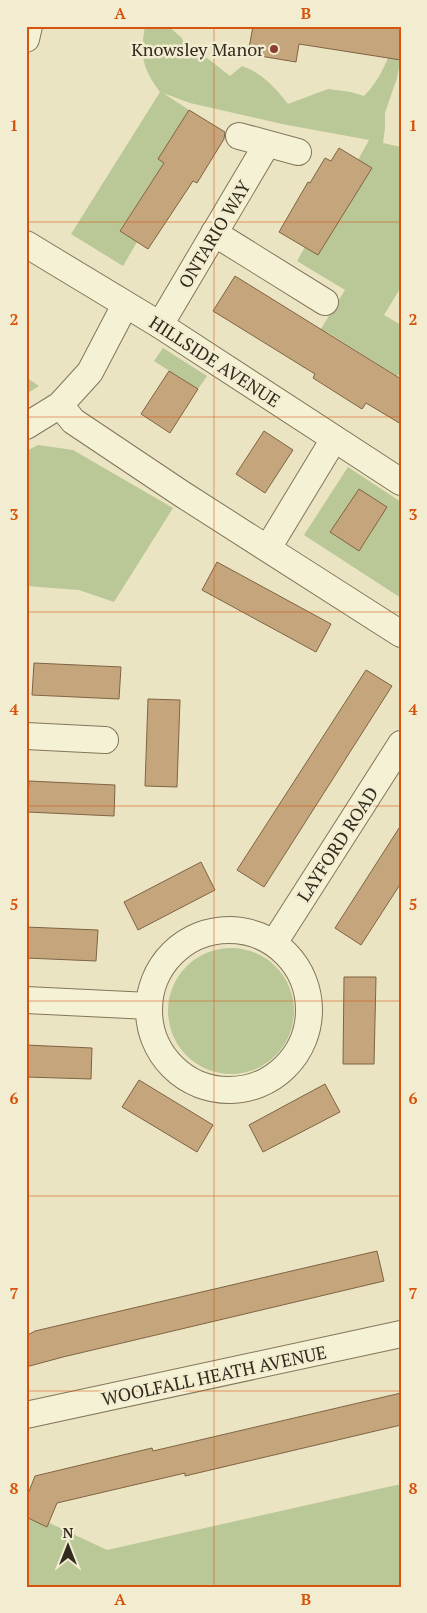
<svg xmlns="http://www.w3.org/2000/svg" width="427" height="1613" font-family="'PT Serif',serif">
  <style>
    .green { fill: #bac797 }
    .building { fill: #c5a57b; stroke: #7f6443 }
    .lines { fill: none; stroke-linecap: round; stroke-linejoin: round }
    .minor-casing { stroke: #82765b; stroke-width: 28 }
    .minor { stroke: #f5f1d4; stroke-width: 26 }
    .grid { fill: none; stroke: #d6540e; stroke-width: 1; stroke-opacity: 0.55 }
    .poi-dot { fill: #8c3d30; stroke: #f2edd1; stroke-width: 2 }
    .labels { text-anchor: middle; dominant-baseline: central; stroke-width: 5; stroke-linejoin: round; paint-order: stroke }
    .poi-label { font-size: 18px; fill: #332b1e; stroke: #f2edd1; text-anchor: end }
    .street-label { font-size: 18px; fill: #332b1e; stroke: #f2edd1 }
    .neatline { fill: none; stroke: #d6540e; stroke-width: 2 }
    .grid-label { font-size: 16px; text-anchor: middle; font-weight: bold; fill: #d6540e }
  </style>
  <rect width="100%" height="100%" fill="#eae4c2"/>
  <g class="green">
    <path d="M145,26H168L182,38L185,46L207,58L230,76L242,66C262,73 275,87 288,104L328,89L351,92L364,96C381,79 389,58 395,35L401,57L397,78L385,113V128L383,143L401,147V287L384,315L401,325V372L397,376L327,332L304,368L299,364L345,290L297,261L305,247L318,255L371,168L358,160L369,140L282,124L190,103L163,93L189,110L158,159L193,181L191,184L162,166L120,230L137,242L123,266L71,234L160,92C142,68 140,55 145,26Z"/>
    <polygon points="163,348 207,376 198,389 154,361"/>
    <polygon points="26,377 39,386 26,394"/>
    <polygon points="38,445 73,450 173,508 114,602 79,590 26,586 26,451"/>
    <polygon points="348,467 401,502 401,598 304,535"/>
    <circle cx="231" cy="1011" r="63"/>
    <polygon points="401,1484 401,1587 26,1587 26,1512 107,1550"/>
  </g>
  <g class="building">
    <polygon points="253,26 401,26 401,60 299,44 296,62 248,54"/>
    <polygon points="189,110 225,132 224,139 197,183 193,181 148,249 120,231 164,163 158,159"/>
    <polygon points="339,148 372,168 318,255 279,232 308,182 310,183 325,158 331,161"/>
    <polygon points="235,276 401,379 401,424 366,403 362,409 313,378 315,374 213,311"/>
    <polygon points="169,371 198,389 170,433 141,414"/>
    <polygon points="264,431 293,450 265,493 236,474"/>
    <polygon points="359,489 387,507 359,551 330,532"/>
    <polygon points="217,562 331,624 316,652 202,590"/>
    <polygon points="34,663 121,667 119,699 32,695"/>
    <polygon points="366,670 392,686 264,887 237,870"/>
    <polygon points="148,699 180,700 177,787 145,786"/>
    <polygon points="29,781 115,785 114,816 27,812"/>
    <polygon points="401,825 401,883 361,945 335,928"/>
    <polygon points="201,862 215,890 138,930 124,902"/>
    <polygon points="26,927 98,930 96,961 26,958"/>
    <polygon points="344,977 376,977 374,1064 343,1064"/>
    <polygon points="26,1045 92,1048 91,1079 26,1077"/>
    <polygon points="139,1080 213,1125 197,1152 122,1107"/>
    <polygon points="325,1084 340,1112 263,1152 249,1125"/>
    <polygon points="377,1251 384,1281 63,1357 26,1367 26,1336 35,1331"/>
    <polygon points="401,1393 401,1425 185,1476 185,1473 57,1503 47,1527 26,1517 26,1499 35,1476 152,1448 153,1451"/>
  </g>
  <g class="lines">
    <defs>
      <g id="minor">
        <polyline points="26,39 29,26"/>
        <polyline points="239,136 298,152"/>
        <polyline points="214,233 325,302"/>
        <polyline points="26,244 160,325 401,482"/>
        <polyline points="160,325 267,144"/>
        <polyline points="60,405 73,421 182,494 401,634"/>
        <polyline points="26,426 60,405 90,372 125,305"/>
        <polyline points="268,548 334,439"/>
        <polyline points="26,736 105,740"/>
        <circle cx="229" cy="1010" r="80"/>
        <polyline points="274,943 401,744"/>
        <polyline points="26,1000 149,1006"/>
        <polyline points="26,1415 401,1334"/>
      </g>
    </defs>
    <use href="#minor" class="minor-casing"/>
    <use href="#minor" class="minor"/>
  </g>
  <path class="grid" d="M214,26V1587M26,222H401M26,417H401M26,612H401M26,806H401M26,1001H401M26,1196H401M26,1391H401"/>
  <circle class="poi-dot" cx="274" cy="49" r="5"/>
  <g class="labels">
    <g class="poi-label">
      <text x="264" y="49">Knowsley Manor</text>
    </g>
    <g class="street-label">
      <text transform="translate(214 234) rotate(-59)">ONTARIO WAY</text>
      <text transform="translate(215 361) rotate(33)">HILLSIDE AVENUE</text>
      <text transform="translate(337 844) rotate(-57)">LAYFORD ROAD</text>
      <text transform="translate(214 1375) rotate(-12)">WOOLFALL HEATH AVENUE</text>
    </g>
  </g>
  <rect width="427" height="1613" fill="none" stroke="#f2edd1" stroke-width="55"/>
  <g transform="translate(68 1546)" stroke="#f2edd1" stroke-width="4" paint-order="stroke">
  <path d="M0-4L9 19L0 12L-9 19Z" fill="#332b1e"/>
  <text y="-8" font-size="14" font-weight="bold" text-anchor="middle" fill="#332b1e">N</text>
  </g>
  <rect x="28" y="28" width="372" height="1558" class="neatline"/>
  <g class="grid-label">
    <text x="120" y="19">A</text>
    <text x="306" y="19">B</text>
    <text x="14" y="131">1</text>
    <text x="413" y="131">1</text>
    <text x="14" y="325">2</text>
    <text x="413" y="325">2</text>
    <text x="14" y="520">3</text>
    <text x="413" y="520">3</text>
    <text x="14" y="715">4</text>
    <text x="413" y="715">4</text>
    <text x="14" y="910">5</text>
    <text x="413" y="910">5</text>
    <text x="14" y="1104">6</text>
    <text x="413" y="1104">6</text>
    <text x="14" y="1299">7</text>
    <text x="413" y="1299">7</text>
    <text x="14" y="1494">8</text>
    <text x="413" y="1494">8</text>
    <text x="120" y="1605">A</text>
    <text x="306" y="1605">B</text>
  </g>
</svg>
